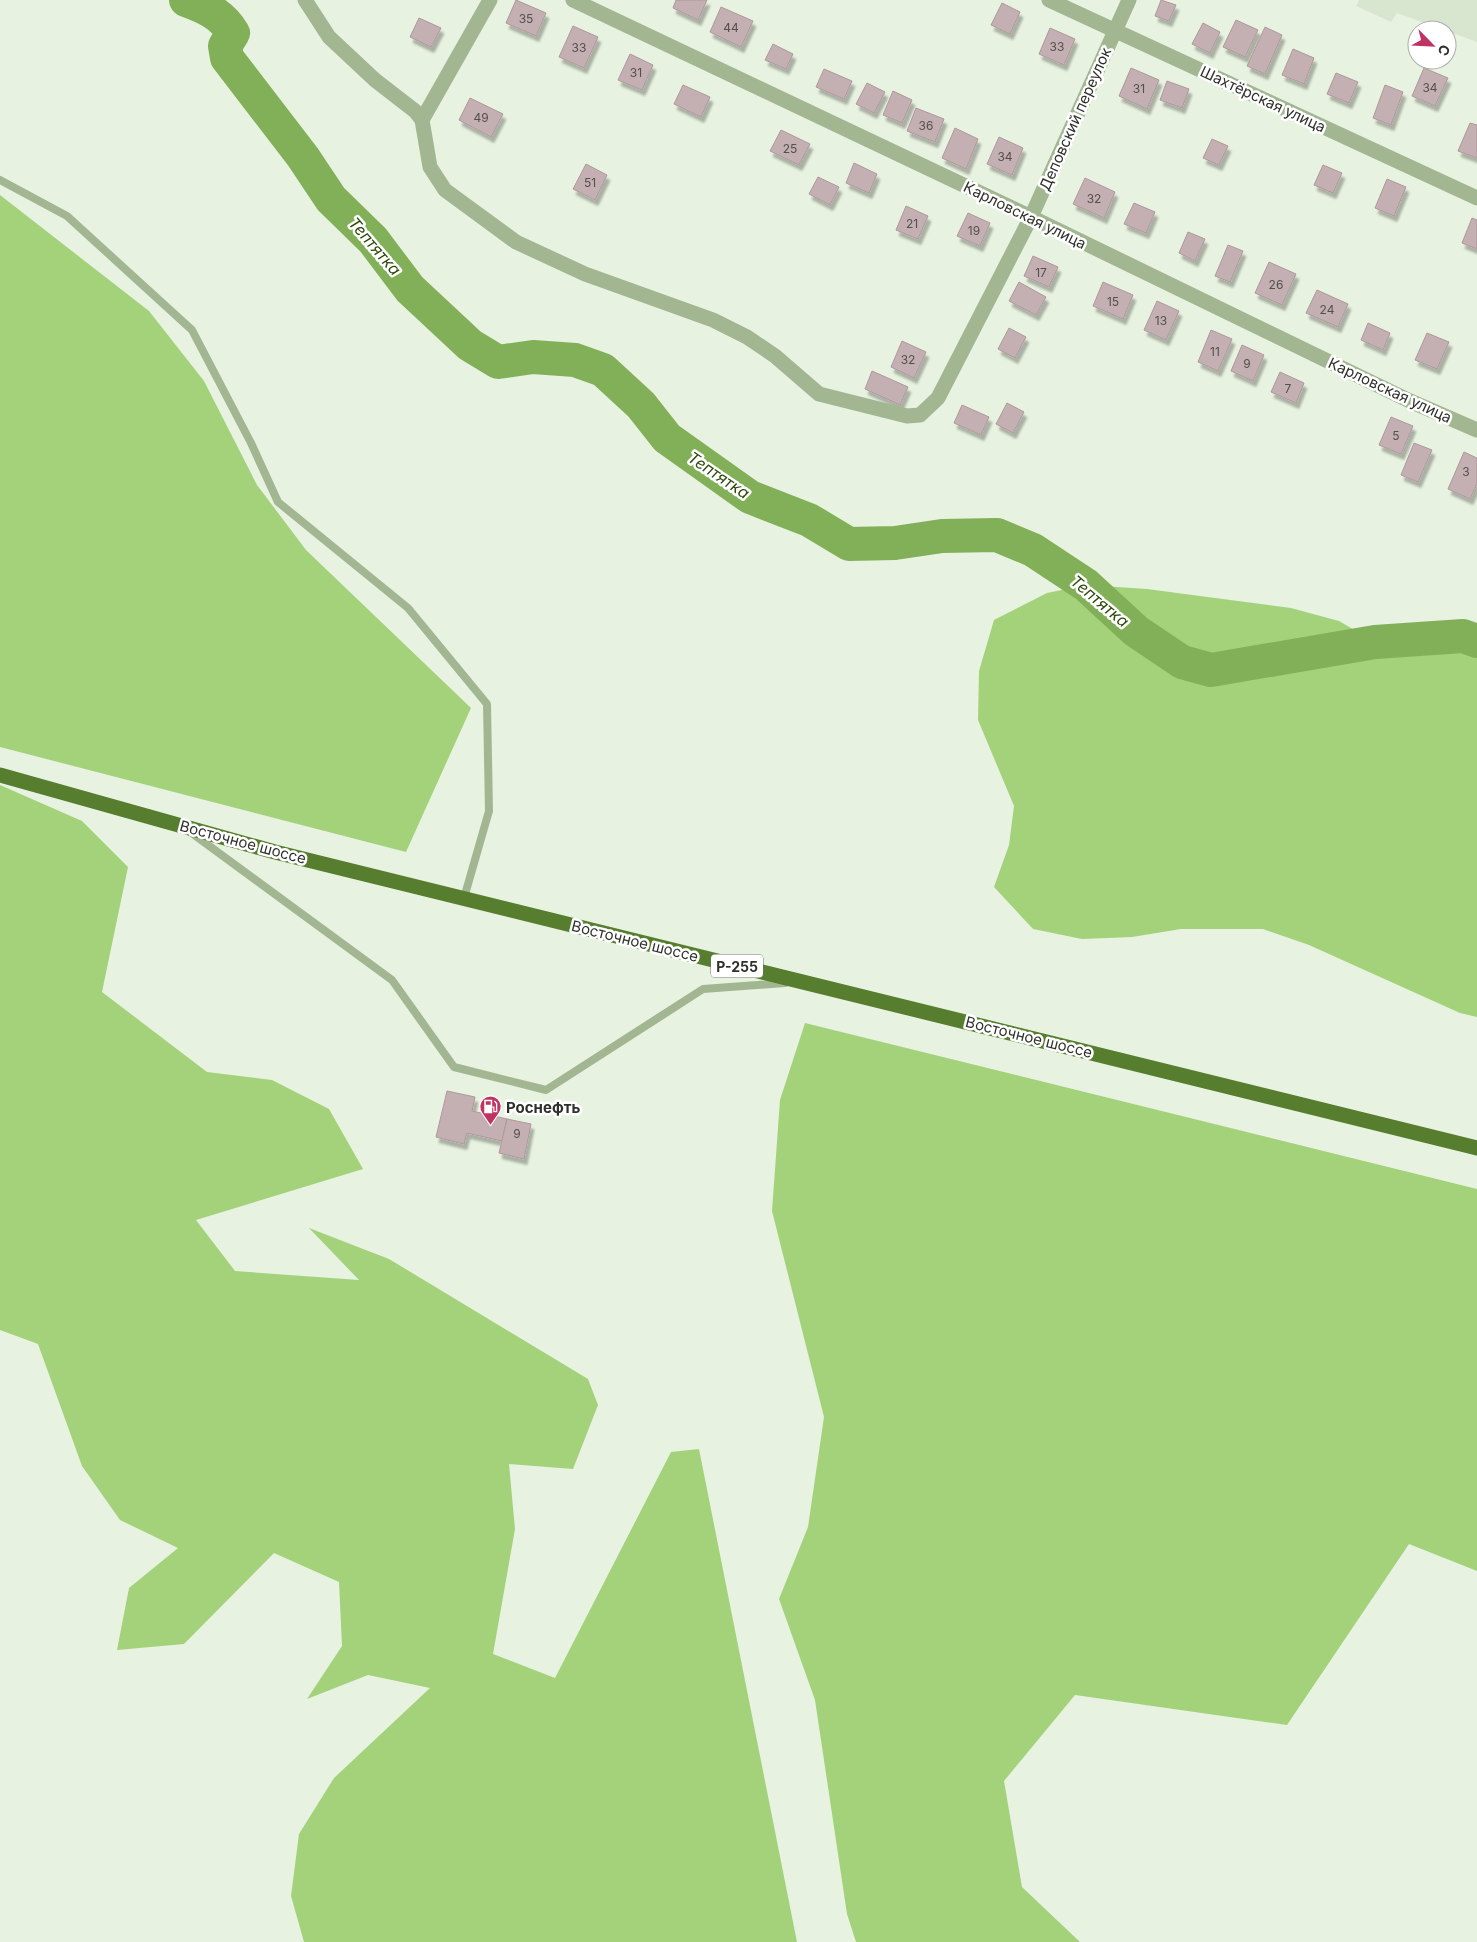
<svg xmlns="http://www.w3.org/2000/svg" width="1477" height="1942" font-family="Inter,sans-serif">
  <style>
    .built { fill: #d9e6cf }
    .green { fill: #a3d27b }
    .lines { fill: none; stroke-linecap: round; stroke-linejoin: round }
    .river { stroke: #82b058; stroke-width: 34 }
    .building { fill: #c4afb3; stroke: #ad989c; filter: url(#shadow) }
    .service { stroke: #a2b791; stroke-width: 8 }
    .minor { stroke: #a2b791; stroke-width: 15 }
    .trunk { stroke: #567e2e; stroke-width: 15 }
    .labels { text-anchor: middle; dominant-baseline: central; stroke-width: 5; stroke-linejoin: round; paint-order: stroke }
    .number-label { font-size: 12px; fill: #54504d }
    .shield { fill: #fff; stroke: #6d6f6b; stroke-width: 1 }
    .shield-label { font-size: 14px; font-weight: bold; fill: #2e312b }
    .street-label { font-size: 15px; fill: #2e312b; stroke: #fff }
    .poi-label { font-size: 15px; font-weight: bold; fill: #2e312b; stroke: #fff; text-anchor: start }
    .water-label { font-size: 16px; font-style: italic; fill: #2d4a0b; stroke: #fff }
  </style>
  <defs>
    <filter id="shadow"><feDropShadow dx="3" dy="5.5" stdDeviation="1" flood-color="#0004"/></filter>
  </defs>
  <rect width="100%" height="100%" fill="#e8f2e0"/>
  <polygon class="built" points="1359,0 1477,0 1477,42 1397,13 1391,22 1356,6"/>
  <g class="green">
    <polygon points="0,195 149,311 204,381 257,485 306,550 471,708 406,852 0,747"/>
    <polygon points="1086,585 1147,589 1291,608 1339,621 1375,642 1420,632 1463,636 1477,634 1477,1017 1460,1013 1309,945 1263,929 1181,929 1132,937 1082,939 1033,929 994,887 1009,845 1014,806 978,720 979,671 994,620 1047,593"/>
    <polygon points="0,785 82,821 128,867 102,992 207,1072 272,1080 329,1109 363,1169 196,1220 235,1271 359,1280 309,1228 389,1259 588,1379 598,1405 573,1469 509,1464 515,1529 493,1654 555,1678 671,1452 699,1449 797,1942 304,1942 291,1896 299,1834 334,1778 430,1688 368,1675 307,1699 342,1646 339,1582 274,1553 184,1644 117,1650 129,1588 178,1548 120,1520 82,1466 38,1344 0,1330"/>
    <polygon points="805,1023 1477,1189 1477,1571 1409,1544 1287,1725 1075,1695 1004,1781 1022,1887 1080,1942 856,1942 847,1914 815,1700 779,1599 808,1527 824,1417 772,1211 780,1100"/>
  </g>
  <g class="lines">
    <path class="river" d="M186,0C205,7 222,14 233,33L225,46L227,58L303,157L331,199L373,240L410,289L470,345L498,362L533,357L575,360L603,370L641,405L667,438L750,497L809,520L849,544L895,543L942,536L997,535L1033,550L1086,585L1136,631L1182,662L1211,670L1375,642L1463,636L1477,641"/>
  </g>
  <g class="building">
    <polygon points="516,0 546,13 536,36 506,23"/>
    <polygon points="676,0 707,0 698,20 673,8"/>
    <polygon points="1161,0 1176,5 1169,21 1155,16"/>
    <polygon points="1002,3 1020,12 1010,34 991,25"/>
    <polygon points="721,7 753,21 741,47 710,32"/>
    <polygon points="419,18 441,28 431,47 410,37"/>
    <polygon points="1236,20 1258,30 1245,57 1223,47"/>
    <polygon points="1203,23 1220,32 1210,53 1192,44"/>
    <polygon points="573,26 598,37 584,68 559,57"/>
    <polygon points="1265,27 1282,35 1265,74 1247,66"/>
    <polygon points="1050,28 1075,39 1064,65 1039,54"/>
    <polygon points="773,44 793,54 786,69 765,60"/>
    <polygon points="1293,49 1314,58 1304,84 1282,75"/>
    <polygon points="630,54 653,65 642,90 618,80"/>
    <polygon points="1131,68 1159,80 1147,109 1119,96"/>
    <polygon points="1424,68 1448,78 1435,106 1412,96"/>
    <polygon points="824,69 852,81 844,99 816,87"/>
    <polygon points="1336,73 1358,82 1349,103 1327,94"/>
    <polygon points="1167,81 1189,89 1182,108 1160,100"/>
    <polygon points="867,83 885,92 874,113 856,104"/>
    <polygon points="683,85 710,97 701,117 674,104"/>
    <polygon points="1385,85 1403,92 1391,125 1373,118"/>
    <polygon points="893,91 912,100 902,123 883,115"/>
    <polygon points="470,98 503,114 491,137 459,120"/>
    <polygon points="916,108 944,119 935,142 907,131"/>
    <polygon points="1470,123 1477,125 1477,158 1458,151"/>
    <polygon points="955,128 978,139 966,169 942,158"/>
    <polygon points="781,130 810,144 799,165 770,151"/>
    <polygon points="999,137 1023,148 1012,175 987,164"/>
    <polygon points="1212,139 1228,146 1219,165 1203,158"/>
    <polygon points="854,163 877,174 869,193 846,183"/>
    <polygon points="586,164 607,175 595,200 573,189"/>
    <polygon points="1323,165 1342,173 1333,193 1314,185"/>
    <polygon points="818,177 839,187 830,205 809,194"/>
    <polygon points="1085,178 1115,192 1104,218 1073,204"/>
    <polygon points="1387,179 1406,187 1394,216 1375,208"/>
    <polygon points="1134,203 1155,212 1146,233 1124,224"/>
    <polygon points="906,206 928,216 918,239 896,230"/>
    <polygon points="968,213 990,223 980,246 957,236"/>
    <polygon points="1472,218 1477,220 1477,249 1462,243"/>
    <polygon points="1188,232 1205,239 1195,261 1179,253"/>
    <polygon points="1228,245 1243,251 1230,282 1215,276"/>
    <polygon points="1033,256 1058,267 1049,287 1024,276"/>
    <polygon points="1269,262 1296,274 1282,305 1255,293"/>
    <polygon points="1019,282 1046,297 1036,315 1009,301"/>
    <polygon points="1103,282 1133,295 1123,319 1093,306"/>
    <polygon points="1317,290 1348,304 1338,327 1306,313"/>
    <polygon points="1157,301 1179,311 1166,340 1144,330"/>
    <polygon points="1368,323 1390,333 1383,350 1361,340"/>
    <polygon points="1009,328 1026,337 1015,358 998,349"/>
    <polygon points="1211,330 1232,339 1218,371 1198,362"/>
    <polygon points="1427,333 1449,342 1437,369 1415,360"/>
    <polygon points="902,341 926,352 914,378 891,367"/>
    <polygon points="1242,345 1264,355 1253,381 1231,371"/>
    <polygon points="872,371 908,387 900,405 865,389"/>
    <polygon points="1280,372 1304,383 1296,403 1271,392"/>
    <polygon points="1007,403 1024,412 1013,433 996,424"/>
    <polygon points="962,405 989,417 981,435 954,423"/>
    <polygon points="1391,417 1413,426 1401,454 1379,445"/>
    <polygon points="1414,443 1432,450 1418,482 1401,475"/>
    <polygon points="1464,452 1477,458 1477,484 1470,499 1448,489"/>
    <polygon points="447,1091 475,1097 472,1111 507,1119 502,1141 467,1133 464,1144 436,1137"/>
    <polygon points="507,1119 531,1124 524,1159 499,1153"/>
  </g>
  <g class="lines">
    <g class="service">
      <polyline points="0,180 67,216 192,330 251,443 278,502 408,608 487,704 489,811 464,898"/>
      <polyline points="193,834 392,980 454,1067 546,1090 703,989 785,983"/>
    </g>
    <g class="minor">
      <polyline points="305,0 329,37 375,80 415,111 422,120 430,167 445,190 516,242 585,274 713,320 747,337 775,356 819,394 907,416 920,415 938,398 1031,217 1129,0"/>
      <polyline points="573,0 1031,217 1410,401 1477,430"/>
      <polyline points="1049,0 1477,198"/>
      <polyline points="422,120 490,0"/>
    </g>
    <polyline class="trunk" points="0,775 275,852 1477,1148"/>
  </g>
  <defs>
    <symbol id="fuel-pin" viewBox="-11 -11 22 30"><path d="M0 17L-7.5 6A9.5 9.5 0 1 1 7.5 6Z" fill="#c03261" stroke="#fff"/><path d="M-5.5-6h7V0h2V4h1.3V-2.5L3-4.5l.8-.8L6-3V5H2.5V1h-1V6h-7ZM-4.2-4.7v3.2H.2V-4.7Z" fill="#fff"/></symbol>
  </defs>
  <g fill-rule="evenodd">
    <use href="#fuel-pin" x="478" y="1094" width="25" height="34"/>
  </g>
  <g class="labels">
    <g class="number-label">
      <text x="526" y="18">35</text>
      <text x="731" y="27">44</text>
      <text x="1057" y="46">33</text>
      <text x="579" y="47">33</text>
      <text x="636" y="72">31</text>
      <text x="1430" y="87">34</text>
      <text x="1139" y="88">31</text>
      <text x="481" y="117">49</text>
      <text x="926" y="125">36</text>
      <text x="790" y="148">25</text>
      <text x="1005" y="156">34</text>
      <text x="590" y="182">51</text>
      <text x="1094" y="198">32</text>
      <text x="912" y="223">21</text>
      <text x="974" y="230">19</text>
      <text x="1041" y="272">17</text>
      <text x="1276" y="284">26</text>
      <text x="1113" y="301">15</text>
      <text x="1327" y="309">24</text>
      <text x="1161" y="320">13</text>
      <text x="1215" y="351">11</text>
      <text x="908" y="359">32</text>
      <text x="1247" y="363">9</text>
      <text x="1288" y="388">7</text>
      <text x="1396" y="435">5</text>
      <text x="1466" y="471">3</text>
      <text x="517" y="1133">9</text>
    </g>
    <rect class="shield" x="711" y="954.5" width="52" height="23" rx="4"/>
    <g class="shield-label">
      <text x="737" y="966">Р-255</text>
    </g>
    <g class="street-label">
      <text transform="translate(1263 99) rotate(25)">Шахтёрская улица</text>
      <text transform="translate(1075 119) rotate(-66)">Деповский переулок</text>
      <text transform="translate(1025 215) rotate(26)">Карловская улица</text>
      <text transform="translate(1390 390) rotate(25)">Карловская улица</text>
      <text transform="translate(243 842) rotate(15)">Восточное шоссе</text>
      <text transform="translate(635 941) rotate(14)">Восточное шоссе</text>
      <text transform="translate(1029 1037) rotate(14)">Восточное шоссе</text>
    </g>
    <g class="poi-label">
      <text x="506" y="1107">Роснефть</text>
    </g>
    <g class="water-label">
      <text transform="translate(375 246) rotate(49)">Тептятка</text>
      <text transform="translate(719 475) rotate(34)">Тептятка</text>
      <text transform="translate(1100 601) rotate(40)">Тептятка</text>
    </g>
  </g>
  <g transform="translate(1432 45) rotate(114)"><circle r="24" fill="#ffffff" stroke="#abadaa"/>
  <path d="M0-4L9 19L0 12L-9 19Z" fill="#c03261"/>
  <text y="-8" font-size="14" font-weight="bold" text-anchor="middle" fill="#2e312b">С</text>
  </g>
</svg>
